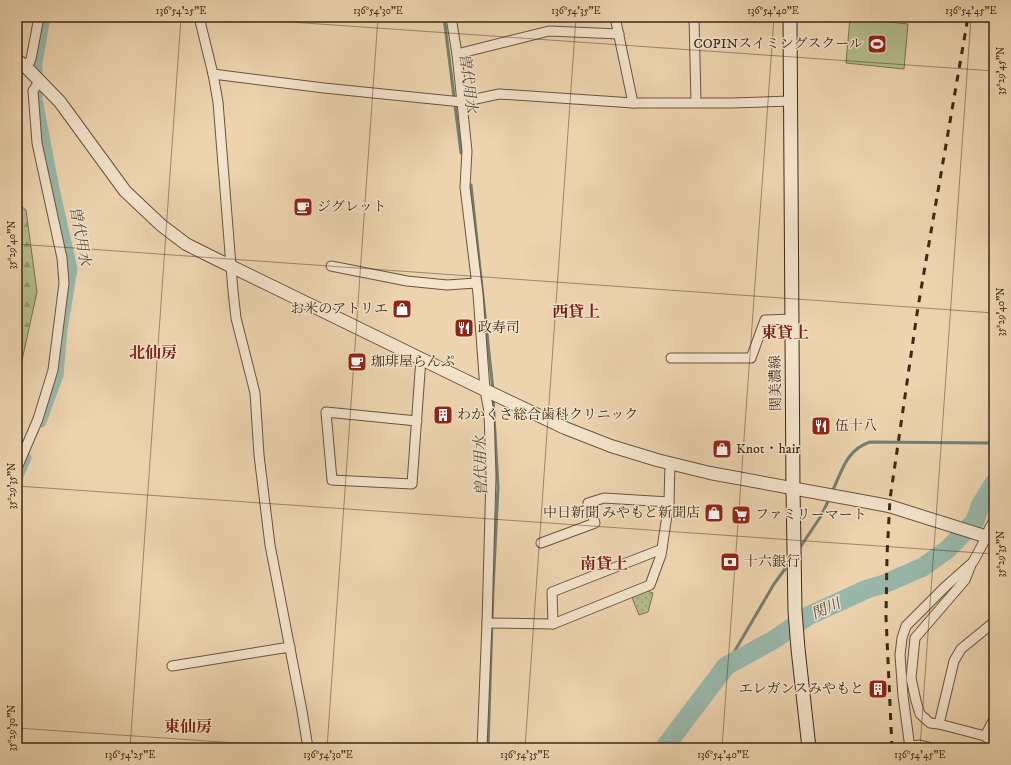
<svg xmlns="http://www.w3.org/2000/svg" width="1011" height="765" font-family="'IM FELL DW Pica','Noto Serif JP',serif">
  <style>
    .grass { fill: #b4bd8e; stroke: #7a7353 }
    .forest { fill: url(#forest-firs); stroke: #7a7353 }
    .park { fill: url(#park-dots); stroke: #7a7353 }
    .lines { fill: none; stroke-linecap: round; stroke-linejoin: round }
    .stream { stroke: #757f70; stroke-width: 3 }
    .canal { stroke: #99b8ab; stroke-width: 11 }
    .river { stroke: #99b8ab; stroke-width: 19 }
    .minor-casing { stroke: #6a543e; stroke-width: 11 }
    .tertiary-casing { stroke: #6a543e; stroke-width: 14 }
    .secondary-casing { stroke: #3f2918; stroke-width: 15 }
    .minor { stroke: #f3e3cb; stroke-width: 9 }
    .tertiary { stroke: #f3e3cb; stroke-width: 12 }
    .secondary { stroke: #f3e3cb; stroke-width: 13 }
    .rail { stroke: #3f2918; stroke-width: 3; stroke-dasharray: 7 7; stroke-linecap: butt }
    .ticks { fill: none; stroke: #3f2918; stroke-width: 1; stroke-opacity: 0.45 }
    .labels { text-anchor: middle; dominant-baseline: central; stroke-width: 3; stroke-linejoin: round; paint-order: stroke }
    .poi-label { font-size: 14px; fill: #3f2918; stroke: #f3e3cb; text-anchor: start }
    .street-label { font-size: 14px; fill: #3f2918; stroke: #f3e3cb }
    .water-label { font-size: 15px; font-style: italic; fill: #564d3d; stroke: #f3e3cb }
    .quarter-label { font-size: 16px; font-weight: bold; fill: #7a1f14; stroke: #f3e3cb }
    .neatline { fill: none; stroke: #3f2918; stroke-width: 1.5 }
    .ticks-label { font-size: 10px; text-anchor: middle; fill: #3f2918 }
  </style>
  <defs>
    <pattern id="forest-firs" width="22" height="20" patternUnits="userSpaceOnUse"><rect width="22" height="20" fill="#b4bd8e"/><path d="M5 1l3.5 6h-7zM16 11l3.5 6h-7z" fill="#949a73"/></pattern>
    <pattern id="park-dots" width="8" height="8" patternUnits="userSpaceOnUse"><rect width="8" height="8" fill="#b4bd8e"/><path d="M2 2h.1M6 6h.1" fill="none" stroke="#949a73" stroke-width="1.8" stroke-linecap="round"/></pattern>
  </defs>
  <rect width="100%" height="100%" fill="#edd4af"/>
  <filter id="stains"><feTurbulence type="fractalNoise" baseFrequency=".005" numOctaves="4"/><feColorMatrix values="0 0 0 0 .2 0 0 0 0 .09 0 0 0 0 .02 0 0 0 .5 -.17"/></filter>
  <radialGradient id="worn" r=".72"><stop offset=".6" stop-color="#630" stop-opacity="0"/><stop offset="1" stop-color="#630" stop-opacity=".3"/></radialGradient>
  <polygon class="grass" points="850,18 908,24 904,69 846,63"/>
  <polygon class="forest" points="17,203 26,210 37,292 19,374 17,377"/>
  <polygon class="park" points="645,590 653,593 648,612 639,615 631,595"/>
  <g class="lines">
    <g class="stream">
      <polyline points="444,17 461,153"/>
      <polyline points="471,185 493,390"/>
      <path d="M832,492C842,471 846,450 870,442L987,443L994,442"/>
      <polyline points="799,549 821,516 830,497"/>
      <polyline points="726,666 774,584 790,562"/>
      <polyline points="488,748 493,591 498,487 493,397"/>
    </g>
    <g class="canal">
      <polyline points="41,422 58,375 62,329 72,269 54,189 37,99 37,63 45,17"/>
      <polyline points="17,478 26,458"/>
    </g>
    <polyline class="river" points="664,748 726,666 775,639 808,616 867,589 884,584 923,567 948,549 975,521 980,506 994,483"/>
    <defs>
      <g id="minor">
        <polyline points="199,17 213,74 218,102 233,291 236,318 255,393 259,455 270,545 302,711 308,748"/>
        <polyline points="451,17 457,54 467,151 465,187 478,294 485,390 489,412 491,476 487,623 482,748"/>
        <polyline points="615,17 633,103"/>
        <polyline points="694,17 696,102"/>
        <polyline points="457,54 549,31 619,34"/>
        <polyline points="27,68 31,59 39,17"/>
        <polyline points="213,74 324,88 462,102 499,94 633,103 731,103 790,101"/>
        <polyline points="331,266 407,281 447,285 476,283"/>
        <polyline points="671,358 751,358 765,320 792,319"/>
        <polyline points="417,421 326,412 332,480 412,484 421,358"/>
        <polyline points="17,468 38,419 53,370 64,283 62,258 37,143 33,91 40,80"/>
        <polyline points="541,543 595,523 588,503 604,498 669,502 670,463"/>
        <polyline points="994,622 961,649 954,661 939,724 985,736 994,744"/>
        <polyline points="487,623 553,624 650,585 661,555 669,502"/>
        <polyline points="553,624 552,592 662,549"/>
        <polyline points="172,666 290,647"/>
        <polyline points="939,724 930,723 920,714 916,701 911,678 915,638 965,580 971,565"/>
        <polyline points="985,736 994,719"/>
        <polyline points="910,746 920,745 932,748"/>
        <polyline points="910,748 903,696 900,655 902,638 906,626 946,586 973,562 987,536 989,529 994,521"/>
      </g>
      <polyline id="tertiary" points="17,60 27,68 60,102 125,191 161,225 186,244 216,259 485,390 565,428 611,446 657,460 710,473 889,506 994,539"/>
      <polyline id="secondary" points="790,17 793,489 795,611 798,649 809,748"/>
    </defs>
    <use href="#minor" class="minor-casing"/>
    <use href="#tertiary" class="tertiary-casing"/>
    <use href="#secondary" class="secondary-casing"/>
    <use href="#minor" class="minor"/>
    <use href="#tertiary" class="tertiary"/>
    <use href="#secondary" class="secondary"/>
    <polyline class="rail" points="892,748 886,617 887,556 890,499 918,307 968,17"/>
  </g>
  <path class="ticks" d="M219,17L994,71M17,244L994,313M17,486L994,554M17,728L310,748M130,748L181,17M327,748L378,17M525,748L576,17M722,748L774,17M920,748L971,17"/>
  <defs>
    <symbol id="stadium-square" viewBox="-11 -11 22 22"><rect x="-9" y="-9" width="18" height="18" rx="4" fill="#8f2418" stroke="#f3e3cb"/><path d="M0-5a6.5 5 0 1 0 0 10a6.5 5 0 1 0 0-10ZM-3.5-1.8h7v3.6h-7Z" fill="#fff"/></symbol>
    <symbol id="cafe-square" viewBox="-11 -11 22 22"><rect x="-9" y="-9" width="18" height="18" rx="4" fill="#8f2418" stroke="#f3e3cb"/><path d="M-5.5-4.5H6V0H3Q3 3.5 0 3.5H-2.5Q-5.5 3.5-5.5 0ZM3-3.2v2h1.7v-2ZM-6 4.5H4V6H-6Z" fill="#fff"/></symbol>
    <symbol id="shop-square" viewBox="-11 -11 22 22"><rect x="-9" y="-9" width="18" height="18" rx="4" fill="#8f2418" stroke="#f3e3cb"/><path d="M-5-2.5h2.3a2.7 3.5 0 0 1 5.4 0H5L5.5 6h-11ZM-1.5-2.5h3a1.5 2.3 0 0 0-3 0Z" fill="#fff"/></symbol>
    <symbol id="restaurant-square" viewBox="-11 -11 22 22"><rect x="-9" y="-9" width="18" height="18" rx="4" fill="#8f2418" stroke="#f3e3cb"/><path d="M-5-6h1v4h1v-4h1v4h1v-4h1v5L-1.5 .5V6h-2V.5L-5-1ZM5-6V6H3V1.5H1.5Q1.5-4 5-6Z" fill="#fff"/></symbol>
    <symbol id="building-square" viewBox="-11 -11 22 22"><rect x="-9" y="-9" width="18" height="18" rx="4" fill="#8f2418" stroke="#f3e3cb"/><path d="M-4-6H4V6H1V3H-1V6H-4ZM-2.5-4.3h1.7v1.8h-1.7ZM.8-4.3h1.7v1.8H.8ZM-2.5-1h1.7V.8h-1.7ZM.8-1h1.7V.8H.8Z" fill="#fff"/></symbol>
    <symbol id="supermarket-square" viewBox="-11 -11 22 22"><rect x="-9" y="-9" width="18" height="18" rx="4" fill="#8f2418" stroke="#f3e3cb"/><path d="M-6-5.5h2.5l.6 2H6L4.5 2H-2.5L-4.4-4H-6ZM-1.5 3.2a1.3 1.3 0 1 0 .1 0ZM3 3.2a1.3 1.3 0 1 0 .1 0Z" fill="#fff"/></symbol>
    <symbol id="bank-square" viewBox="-11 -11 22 22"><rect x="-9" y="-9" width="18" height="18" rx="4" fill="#8f2418" stroke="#f3e3cb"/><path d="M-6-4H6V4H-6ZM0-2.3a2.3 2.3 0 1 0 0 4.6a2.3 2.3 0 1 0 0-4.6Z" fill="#fff"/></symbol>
  </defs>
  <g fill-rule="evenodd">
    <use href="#stadium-square" x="866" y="33" width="22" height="22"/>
    <use href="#cafe-square" x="292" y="196" width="22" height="22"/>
    <use href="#shop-square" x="391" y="298" width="22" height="22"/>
    <use href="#restaurant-square" x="453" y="317" width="22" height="22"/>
    <use href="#cafe-square" x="346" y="351" width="22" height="22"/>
    <use href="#building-square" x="432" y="404" width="22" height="22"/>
    <use href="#restaurant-square" x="810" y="415" width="22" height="22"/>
    <use href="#shop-square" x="711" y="438" width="22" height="22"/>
    <use href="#shop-square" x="703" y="502" width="22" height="22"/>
    <use href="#supermarket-square" x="730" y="504" width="22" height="22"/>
    <use href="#bank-square" x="719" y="551" width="22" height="22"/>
    <use href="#building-square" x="867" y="678" width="22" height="22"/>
  </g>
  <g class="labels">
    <g class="poi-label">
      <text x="863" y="44" text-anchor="end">COPINスイミングスクール</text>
      <text x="317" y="207">ジグレット</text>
      <text x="388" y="309" text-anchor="end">お米のアトリエ</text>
      <text x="478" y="328">政寿司</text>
      <text x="371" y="362">珈琲屋らんぷ</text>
      <text x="457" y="415">わかくさ総合歯科クリニック</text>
      <text x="835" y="426">伍十八</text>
      <text x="736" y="449">Knot・hair</text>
      <text x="700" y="513" text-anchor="end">中日新聞 みやもと新聞店</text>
      <text x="755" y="515">ファミリーマート</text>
      <text x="744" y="562">十六銀行</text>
      <text x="864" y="689" text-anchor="end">エレガンスみやもと</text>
    </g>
    <g class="street-label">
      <text transform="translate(776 383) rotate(-91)">関美濃線</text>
    </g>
    <g class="water-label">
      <text transform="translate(468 83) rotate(83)">曽代用水</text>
      <text transform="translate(80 236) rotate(80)">曽代用水</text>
      <text transform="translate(481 466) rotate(-92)">曽代用水</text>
      <text transform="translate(826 609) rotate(-24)">関川</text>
    </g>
    <g class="quarter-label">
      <text x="576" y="312">西貸上</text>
      <text x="785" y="333">東貸上</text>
      <text x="153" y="353">北仙房</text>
      <text x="604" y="564">南貸上</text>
      <text x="188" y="727">東仙房</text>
    </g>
  </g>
  <rect width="1011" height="765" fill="none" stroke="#edd4af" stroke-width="44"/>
  <rect x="22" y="22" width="967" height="721" class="neatline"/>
  <g class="ticks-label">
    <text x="181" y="14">136°54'25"E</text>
    <text x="378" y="14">136°54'30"E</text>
    <text x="576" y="14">136°54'35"E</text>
    <text x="773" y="14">136°54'40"E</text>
    <text x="971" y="14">136°54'45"E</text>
    <text transform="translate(1000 71) rotate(-90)" y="4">35°29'45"N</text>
    <text transform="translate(11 245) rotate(-90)" y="4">35°29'40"N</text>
    <text transform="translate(1000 312) rotate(-90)" y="4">35°29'40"N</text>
    <text transform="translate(11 486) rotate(-90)" y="4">35°29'35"N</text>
    <text transform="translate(1000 554) rotate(-90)" y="4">35°29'35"N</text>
    <text transform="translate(11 728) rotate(-90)" y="4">35°29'30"N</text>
    <text x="130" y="758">136°54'25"E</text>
    <text x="328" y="758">136°54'30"E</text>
    <text x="525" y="758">136°54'35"E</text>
    <text x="723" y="758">136°54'40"E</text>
    <text x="920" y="758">136°54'45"E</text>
  </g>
  <rect width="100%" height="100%" filter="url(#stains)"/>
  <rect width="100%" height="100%" fill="url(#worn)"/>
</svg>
